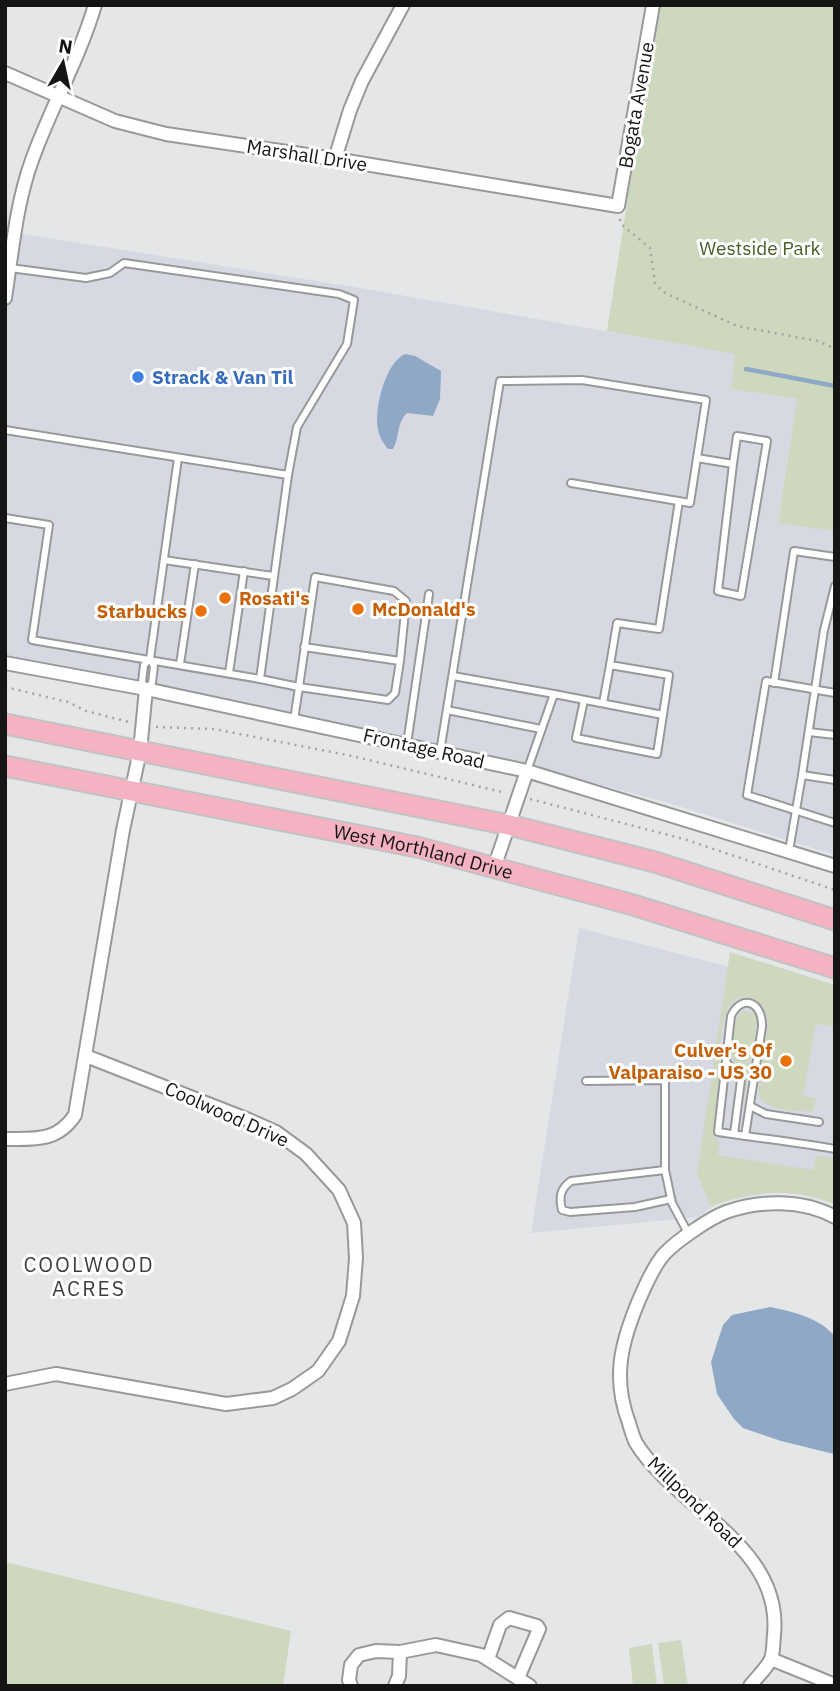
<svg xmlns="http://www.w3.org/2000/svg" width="840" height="1691" font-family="'IBM Plex Sans',sans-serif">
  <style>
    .built { fill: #d7d9e2 }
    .green { fill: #cdd8bf }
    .water { fill: #8fa8c5 }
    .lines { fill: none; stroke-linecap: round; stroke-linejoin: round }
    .stream { stroke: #8fa8c5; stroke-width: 4.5 }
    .service-casing { stroke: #98999a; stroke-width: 10 }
    .minor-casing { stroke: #98999a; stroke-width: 16 }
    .trunk-casing { stroke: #c2c2c2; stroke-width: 23 }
    .path { stroke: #a3a4a5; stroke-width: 2.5; stroke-dasharray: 2 5; stroke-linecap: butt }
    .service { stroke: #fff; stroke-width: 6 }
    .minor { stroke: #fff; stroke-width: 12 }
    .trunk { stroke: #f4b2c3; stroke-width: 19 }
    .shop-dot { fill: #3f7fe0; stroke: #fff; stroke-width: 2.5 }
    .food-dot { fill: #e8710a; stroke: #fff; stroke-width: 2.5 }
    .labels { text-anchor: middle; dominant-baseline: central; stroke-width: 6; stroke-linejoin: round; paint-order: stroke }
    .street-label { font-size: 19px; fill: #151516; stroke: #fff }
    .park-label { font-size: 19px; fill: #4b5e29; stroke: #fff }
    .shop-label { font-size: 19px; font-weight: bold; fill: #366cbe; stroke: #fff; text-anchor: start }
    .food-label { font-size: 19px; font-weight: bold; fill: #c56008; stroke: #fff; text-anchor: start }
    .neighbourhood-label { font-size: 21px; letter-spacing: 2px; fill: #3f3f40; stroke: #fff }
  </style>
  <rect width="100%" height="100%" fill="#e5e6e7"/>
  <g class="built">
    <polygon points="5,231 366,289 736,354 732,389 797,399 778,522 835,531 835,855 662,801 497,757 278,709 5,657"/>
    <polygon points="579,928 835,994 835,1204 803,1195 775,1192 725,1201 711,1207 699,1217 531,1233"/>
  </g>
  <g class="green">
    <polygon points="658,5 835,5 835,531 778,523 797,399 731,389 735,354 607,331"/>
    <path d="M730,952L835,985V1027L816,1024L803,1096L816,1098L813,1111C797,1112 763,1111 758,1093L768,1022C766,1000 741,985 728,1008C722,1020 720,1043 720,1056C720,1061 723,1067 723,1072C723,1093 716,1115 714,1136L720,1144L718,1155L813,1170L816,1156L835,1158V1204C795,1187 750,1190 711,1207L697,1174Z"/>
    <polygon points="743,1010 756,1014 757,1023 743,1107 745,1084 731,1054 736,1019"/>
    <polygon points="5,1562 291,1631 283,1686 5,1686"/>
    <polygon points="681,1640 688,1686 664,1686 658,1643"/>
    <polygon points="652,1644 657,1686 633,1686 629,1648"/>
  </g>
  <g class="water">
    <path d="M405,354L415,356L441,371L440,399L433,416L407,413C396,424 400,437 393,449H388C383,443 379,436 378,429C374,409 385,363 405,354Z"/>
    <path d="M770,1307C791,1311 821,1318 835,1337L834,1454L781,1441L743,1428L734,1419L717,1394L711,1362L723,1325L732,1315Z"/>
  </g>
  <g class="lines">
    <polyline class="stream" points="746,369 835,386"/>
    <defs>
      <g id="service">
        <polyline points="5,430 288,475 297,427 347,344 354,300 339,294 124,263 110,273 86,278 10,268"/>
        <polyline points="697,458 733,464 737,436 767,441 741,596 718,591 733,464"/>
        <polyline points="288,475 260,679 299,687 294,720"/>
        <polyline points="5,518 49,525 32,640 260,679"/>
        <polyline points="164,560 273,576"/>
        <polyline points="304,647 400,661 395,693 388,700 299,687 315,577 394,591 406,601 400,661"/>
        <polyline points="150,659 144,665 142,682 146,689 152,683 154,666 150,659 178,458"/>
        <polyline points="180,664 195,564"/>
        <polyline points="229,673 244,571"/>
        <polyline points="453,676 554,694 527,771"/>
        <polyline points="774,683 794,551 835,557"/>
        <polyline points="835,693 766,681 747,795 835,823"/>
        <polyline points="554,694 663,715"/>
        <polyline points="584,700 576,738 657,754 669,675 610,665 617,623 659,629 679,501"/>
        <polyline points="603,703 610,665"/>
        <polyline points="447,710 541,729"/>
        <polyline points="809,732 835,735"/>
        <polyline points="407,744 429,594"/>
        <polyline points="440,752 500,381 582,380 706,400 690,503 571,483"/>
        <polyline points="802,775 824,630 835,586"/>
        <polyline points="789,851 802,775 835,780"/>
        <polyline points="727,1063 741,1080 734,1134"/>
        <polyline points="586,1081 665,1080 665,1170 672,1203 688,1233"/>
        <polyline points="750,1106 766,1114 819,1122"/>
        <path d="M745,1136L762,1027C763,1002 742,993 731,1016L718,1132C757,1138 796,1142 835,1149"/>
        <path d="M665,1170L571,1181C560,1189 559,1197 562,1210L570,1212L635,1207L671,1199"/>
      </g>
      <g id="minor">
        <polyline points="5,73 115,121 166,134 335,159 618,206 653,5"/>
        <polyline points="335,159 350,110 362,81 403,5"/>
        <path d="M5,298C12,253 16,204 32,160C51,107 79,59 95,5"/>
        <polyline points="5,663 146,689 527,771 835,866"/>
        <polyline points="494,868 527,771"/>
        <path d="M5,1139C35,1139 57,1142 75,1115L123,830L140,751L146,689"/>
        <polyline points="5,1384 56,1374 226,1404 273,1398 292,1389 318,1371 339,1341 353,1296 356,1258 354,1223 339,1190 306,1154 276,1132 249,1120 86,1056"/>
        <polyline points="488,1659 500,1625 509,1618 537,1626 539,1629 518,1678"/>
        <polyline points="771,1659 835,1685"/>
        <polyline points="351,1686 349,1680 351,1665 359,1655 376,1651 400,1652 436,1645 481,1655 530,1686"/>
        <polyline points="395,1686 399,1676 400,1652"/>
        <path d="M750,1686C756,1678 765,1670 770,1661C774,1654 773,1642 774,1635C783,1545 677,1509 636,1443C633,1437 631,1430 629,1423C612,1378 621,1343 639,1300C645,1286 652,1270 661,1258C671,1244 710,1218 726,1212C760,1200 802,1199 835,1217"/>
      </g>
      <g id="trunk">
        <polyline points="5,724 509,825 655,862 835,920"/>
        <path id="s1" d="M5,766L417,847L630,904L835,968"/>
      </g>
    </defs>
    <use href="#service" class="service-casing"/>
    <use href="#minor" class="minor-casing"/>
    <use href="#trunk" class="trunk-casing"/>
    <g class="path">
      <polyline points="620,219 621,224 650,248 655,283 663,292 737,326 818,341 835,349"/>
      <polyline points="5,687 68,702 86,711 129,722"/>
      <polyline points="156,727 214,729 352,756 506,793"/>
      <polyline points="530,799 684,839 835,890"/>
    </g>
    <use href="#service" class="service"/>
    <use href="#minor" class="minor"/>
    <use href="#trunk" class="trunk"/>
  </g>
  <circle class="shop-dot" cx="138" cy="377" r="7"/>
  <g class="food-dot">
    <circle cx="225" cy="598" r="7"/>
    <circle cx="358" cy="609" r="7"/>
    <circle cx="201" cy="611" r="7"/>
    <circle cx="786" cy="1061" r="7"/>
  </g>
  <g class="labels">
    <g class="street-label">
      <text transform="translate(636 105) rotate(-80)">Bogata Avenue</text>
      <text transform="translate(307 155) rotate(9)">Marshall Drive</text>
      <text transform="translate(424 748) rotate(13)">Frontage Road</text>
      <text stroke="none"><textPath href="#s1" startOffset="427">West Morthland Drive</textPath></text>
      <text transform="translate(227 1114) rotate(24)">Coolwood Drive</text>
      <text transform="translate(695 1502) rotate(44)">Millpond Road</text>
    </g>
    <g class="park-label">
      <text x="760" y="248">Westside Park</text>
    </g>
    <g class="shop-label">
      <text x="152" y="377">Strack &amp; Van Til</text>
    </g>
    <g class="food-label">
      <text x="239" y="598">Rosati's</text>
      <text x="372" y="609">McDonald's</text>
      <text x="187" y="611" text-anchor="end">Starbucks</text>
      <text x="772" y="1050" text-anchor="end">Culver's Of<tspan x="772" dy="22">Valparaiso - US 30</tspan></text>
    </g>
    <g class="neighbourhood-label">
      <text x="89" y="1264">COOLWOOD<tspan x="89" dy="24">ACRES</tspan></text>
    </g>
  </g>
  <rect width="840" height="1691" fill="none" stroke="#151516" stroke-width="14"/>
  <g transform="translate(63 63) rotate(9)" stroke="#ffffff" stroke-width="5" paint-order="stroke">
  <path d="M0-5L12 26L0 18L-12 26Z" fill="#151516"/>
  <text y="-10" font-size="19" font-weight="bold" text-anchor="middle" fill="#151516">N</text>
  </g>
</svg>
